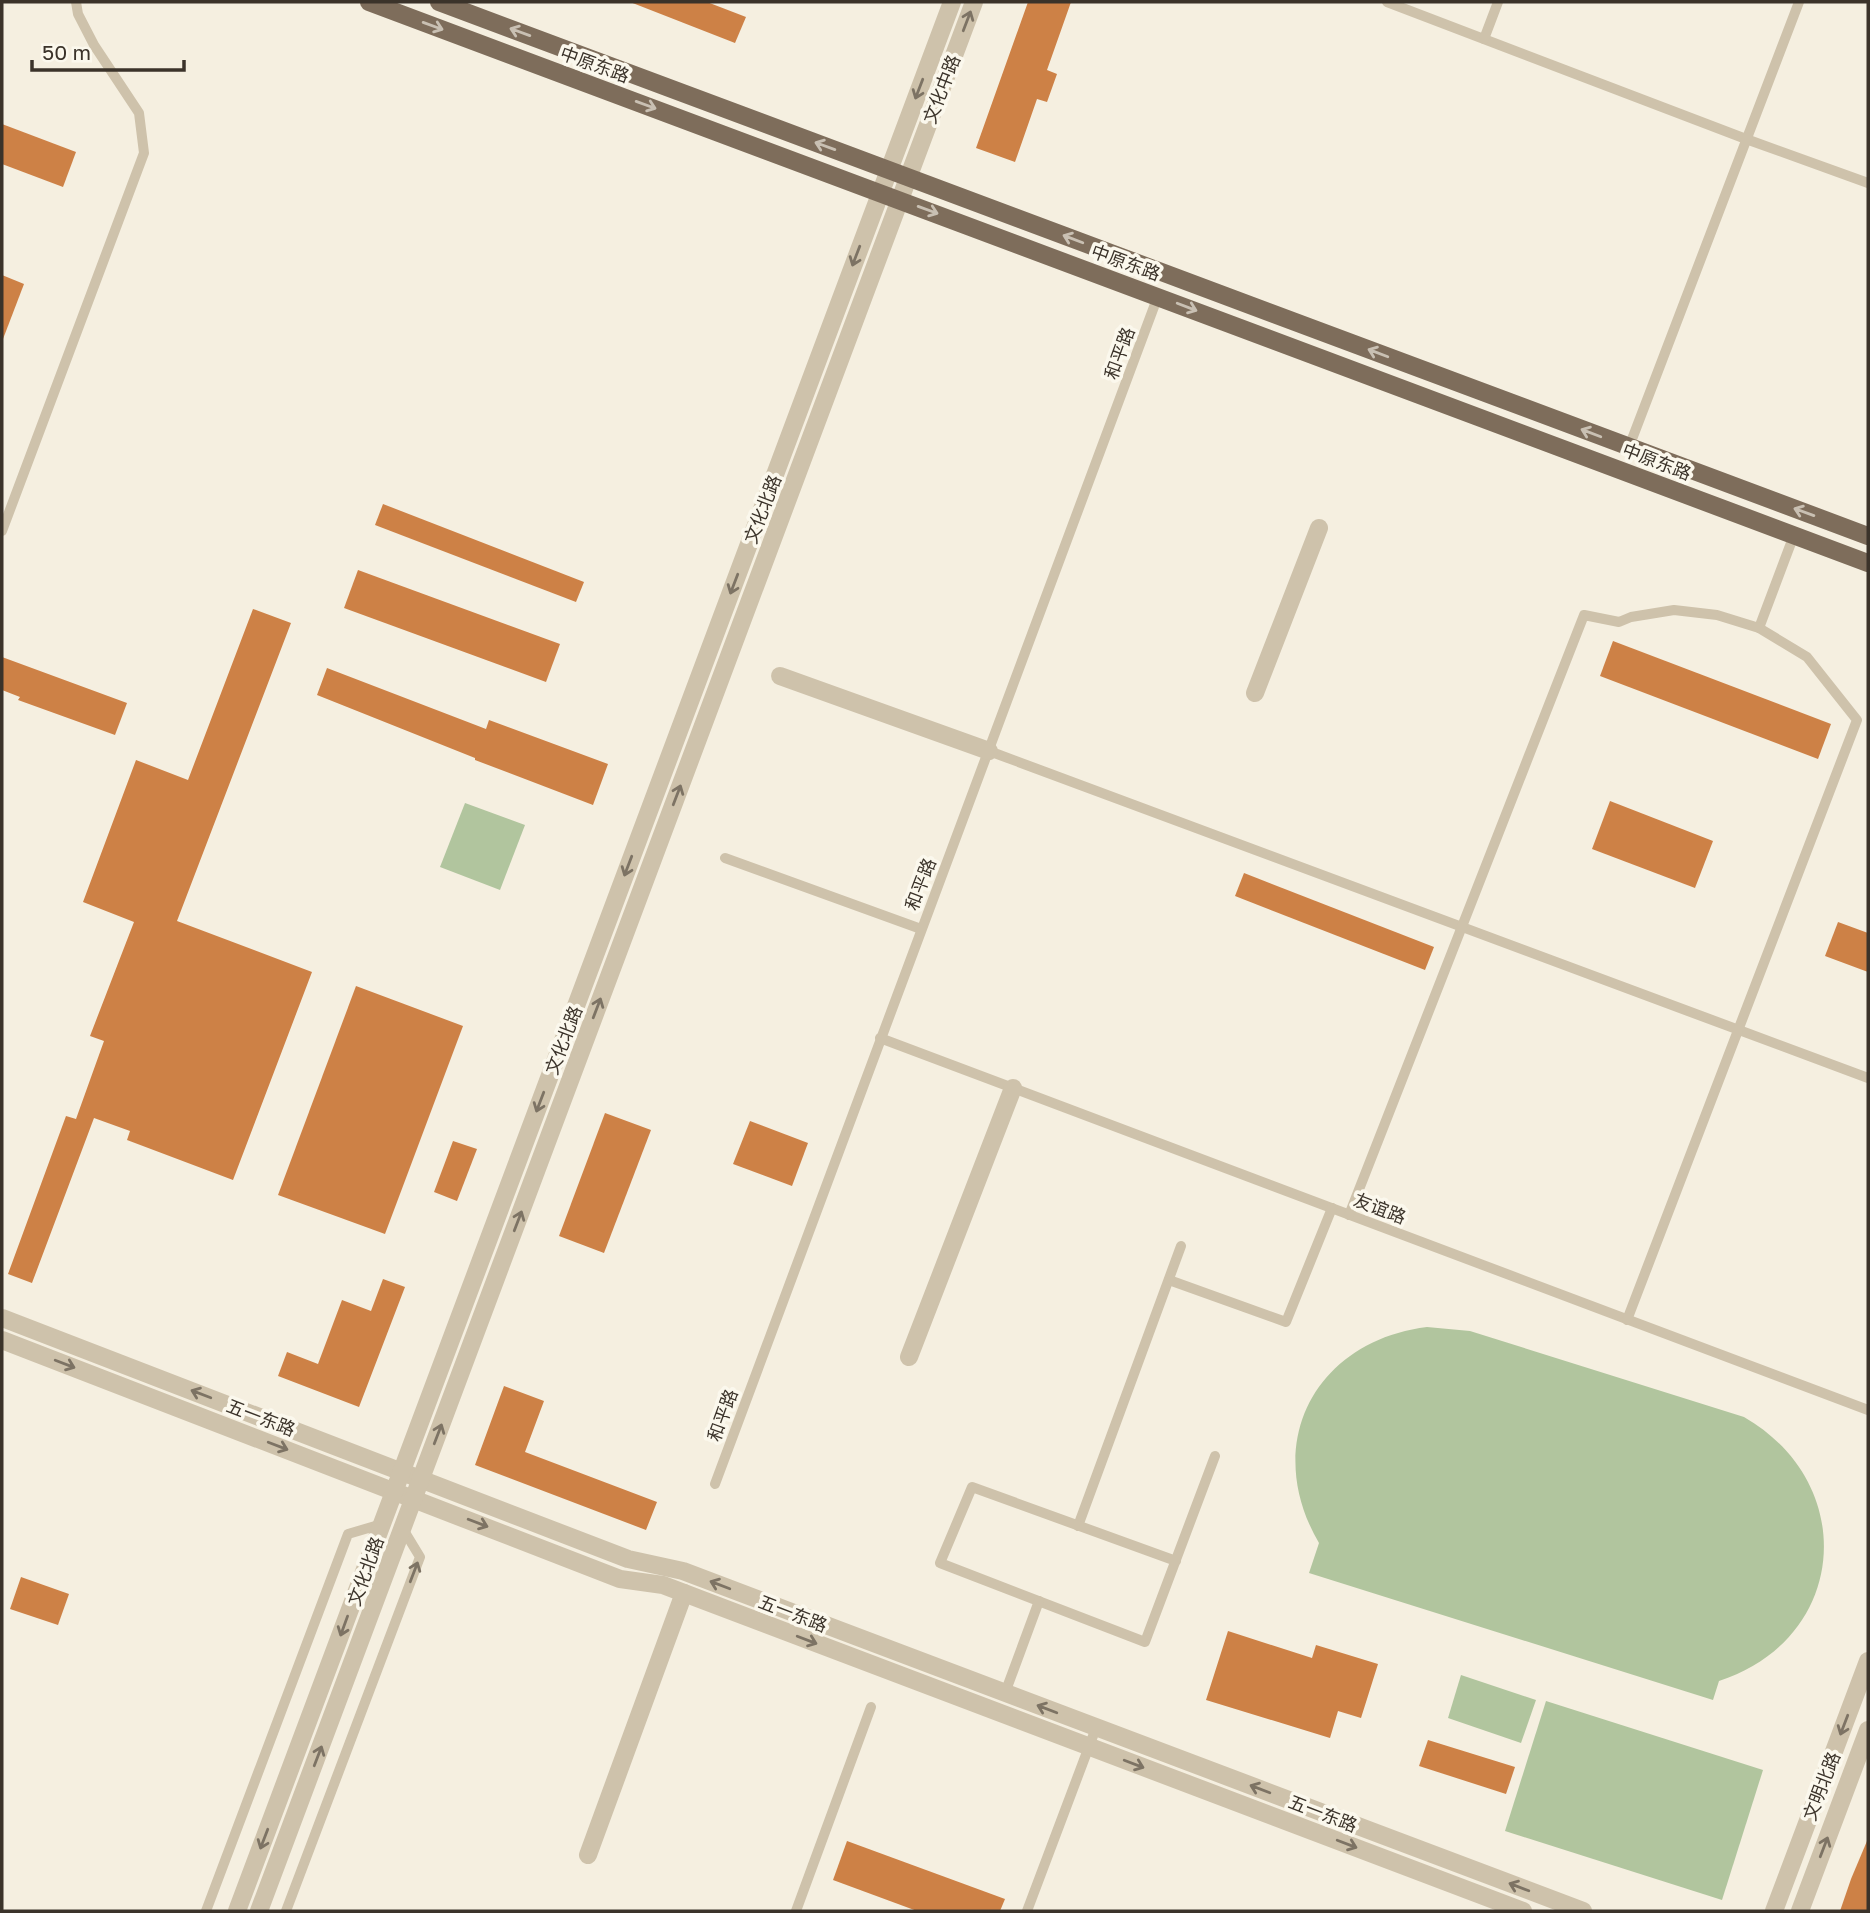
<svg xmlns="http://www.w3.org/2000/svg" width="1870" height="1913" font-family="'Golos Text','Noto Sans SC',sans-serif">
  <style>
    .green { fill: #b1c59e }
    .building { fill: #cd8146 }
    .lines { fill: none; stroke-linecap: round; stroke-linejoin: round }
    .service { stroke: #cec2ab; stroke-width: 10 }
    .minor { stroke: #cec2ab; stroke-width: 18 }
    .tertiary { stroke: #cec2ab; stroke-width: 18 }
    .primary { stroke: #7e6d5b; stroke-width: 18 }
    .oneway { stroke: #7d7364 }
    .oneway2 { stroke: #c9c0b3 }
    .labels { text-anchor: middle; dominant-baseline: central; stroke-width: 7; stroke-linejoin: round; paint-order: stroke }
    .street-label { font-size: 18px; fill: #3b332a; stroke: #fbf8ed }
  </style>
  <rect width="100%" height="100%" fill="#f5efe0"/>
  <g class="green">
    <polygon points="465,803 525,825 500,890 440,867"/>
    <path d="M1427,1327L1470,1331L1744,1417C1860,1484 1848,1639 1719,1681L1713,1700L1309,1573L1319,1543C1261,1444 1315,1341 1427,1327Z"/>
    <polygon points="1461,1675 1536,1700 1521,1743 1448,1718"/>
    <polygon points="1546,1701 1763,1770 1722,1900 1505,1831"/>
  </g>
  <g class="building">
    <polygon points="630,2 707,2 746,17 735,43"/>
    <polygon points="1028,2 1071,2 1047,70 1057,74 1047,102 1037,99 1015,162 976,148"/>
    <polygon points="2,124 76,152 63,187 2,164"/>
    <polygon points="2,275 24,284 3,339 2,338"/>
    <polygon points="383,504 584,582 576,602 375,525"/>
    <polygon points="358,570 560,644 546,682 344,608"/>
    <polygon points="253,609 291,623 177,921 312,972 233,1180 127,1140 130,1131 94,1118 32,1283 8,1274 66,1116 76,1119 104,1041 90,1036 134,922 83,902 136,760 188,780"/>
    <polygon points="1613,641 1831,724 1818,759 1600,676"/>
    <polygon points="2,657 127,703 115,735 18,700 20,697 2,690"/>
    <polygon points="327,668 486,729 489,720 608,764 593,805 475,760 475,758 317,695"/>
    <polygon points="1610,801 1713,841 1695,888 1592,849"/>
    <polygon points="1244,873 1434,947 1425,970 1235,896"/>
    <polygon points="1838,922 1868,933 1868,972 1825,956"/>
    <polygon points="356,986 463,1026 385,1234 278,1195"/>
    <polygon points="605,1113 651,1130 604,1253 559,1236"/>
    <polygon points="750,1121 808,1143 792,1186 733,1164"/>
    <polygon points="453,1141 477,1149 457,1201 434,1192"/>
    <polygon points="383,1279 405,1287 359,1407 278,1376 287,1352 318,1364 342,1300 371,1311"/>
    <polygon points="504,1386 544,1401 525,1452 657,1502 646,1530 475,1465"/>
    <polygon points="21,1577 69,1594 58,1625 10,1609"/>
    <polygon points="1228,1631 1312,1658 1316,1645 1378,1664 1361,1718 1338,1711 1330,1738 1206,1700"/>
    <polygon points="1428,1740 1515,1767 1506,1794 1419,1766"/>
    <polygon points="847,1841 1005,1899 1000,1911 917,1911 833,1880"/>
    <polygon points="1867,1841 1868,1911 1840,1911 1851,1879"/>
  </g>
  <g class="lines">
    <g class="service">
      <polyline points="1387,2 1746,139 1868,183"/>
      <polyline points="1484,39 1498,2"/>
      <polyline points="1629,447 1799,2"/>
      <polyline points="2,531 144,153 139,113 94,45 78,14 76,2"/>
      <polyline points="1759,628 1794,535"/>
      <polyline points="989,751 1868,1078"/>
      <polyline points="725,858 921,929"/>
      <polyline points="880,1038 1868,1410"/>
      <polyline points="1349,1215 1584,615 1619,622 1631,617 1674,610 1717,615 1759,628 1807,657 1857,720 1627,1320"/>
      <polyline points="1169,1280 1286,1322 1332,1208"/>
      <polyline points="715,1484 1158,296"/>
      <polyline points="1078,1526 1181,1246"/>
      <polyline points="1176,1561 972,1487 940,1563 1145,1642 1215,1456"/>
      <polyline points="1005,1693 1039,1601"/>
      <polyline points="206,1911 348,1534 382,1524"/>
      <polyline points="286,1911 420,1557 403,1529"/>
      <polyline points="796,1911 871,1707"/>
      <polyline points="1027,1911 1096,1728"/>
    </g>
    <g class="minor">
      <polyline points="780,676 989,751"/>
      <polyline points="1255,693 1319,528"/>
      <polyline points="909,1357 1013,1088"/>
      <polyline points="588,1855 684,1593"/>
    </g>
    <g class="tertiary">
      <polyline points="2,1318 628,1559 683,1571 1583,1911"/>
      <polyline points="2,1340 620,1579 663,1585 684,1593 1523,1911"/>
      <polyline points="237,1911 952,2"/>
      <polyline points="259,1911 974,2"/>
      <polyline points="1774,1911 1868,1661"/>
      <polyline points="1800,1911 1868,1730"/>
    </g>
    <g class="primary">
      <polyline points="369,2 1868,563"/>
      <polyline points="439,2 1868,536"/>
    </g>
  </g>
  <defs><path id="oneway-shaft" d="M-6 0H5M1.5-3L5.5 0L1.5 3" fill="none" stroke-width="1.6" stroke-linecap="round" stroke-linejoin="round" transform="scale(1.75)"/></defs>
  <g class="oneway">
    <use href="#oneway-shaft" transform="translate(967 21) rotate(-69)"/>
    <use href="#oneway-shaft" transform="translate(919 89) rotate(111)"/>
    <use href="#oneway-shaft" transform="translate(856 256) rotate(111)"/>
    <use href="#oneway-shaft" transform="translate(734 584) rotate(111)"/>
    <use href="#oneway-shaft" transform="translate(677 795) rotate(-69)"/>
    <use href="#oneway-shaft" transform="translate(628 866) rotate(111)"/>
    <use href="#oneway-shaft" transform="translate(597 1008) rotate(-69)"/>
    <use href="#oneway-shaft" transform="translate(540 1102) rotate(111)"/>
    <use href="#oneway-shaft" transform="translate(518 1221) rotate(-69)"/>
    <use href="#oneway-shaft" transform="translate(65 1364) rotate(21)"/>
    <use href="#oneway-shaft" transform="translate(201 1394) rotate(-159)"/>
    <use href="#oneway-shaft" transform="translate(438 1434) rotate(-69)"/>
    <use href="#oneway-shaft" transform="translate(278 1446) rotate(21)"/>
    <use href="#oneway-shaft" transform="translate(478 1523) rotate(21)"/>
    <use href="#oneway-shaft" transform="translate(414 1572) rotate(-69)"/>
    <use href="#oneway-shaft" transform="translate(720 1585) rotate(-159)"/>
    <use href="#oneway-shaft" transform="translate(344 1626) rotate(110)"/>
    <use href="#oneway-shaft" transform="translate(807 1640) rotate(21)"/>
    <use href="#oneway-shaft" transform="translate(1047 1709) rotate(-159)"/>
    <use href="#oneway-shaft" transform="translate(1844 1725) rotate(111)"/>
    <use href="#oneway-shaft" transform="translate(318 1756) rotate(-69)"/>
    <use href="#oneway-shaft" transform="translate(1134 1764) rotate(21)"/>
    <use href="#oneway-shaft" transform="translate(1260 1789) rotate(-159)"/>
    <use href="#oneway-shaft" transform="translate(264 1839) rotate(111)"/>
    <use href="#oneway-shaft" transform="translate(1347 1844) rotate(21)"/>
    <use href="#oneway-shaft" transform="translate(1824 1847) rotate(-69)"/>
    <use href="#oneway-shaft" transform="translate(1519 1887) rotate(-159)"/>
  </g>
  <g class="oneway2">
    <use href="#oneway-shaft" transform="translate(433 26) rotate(20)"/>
    <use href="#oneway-shaft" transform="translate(520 32) rotate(-160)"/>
    <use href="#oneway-shaft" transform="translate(646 105) rotate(20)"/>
    <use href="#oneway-shaft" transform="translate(825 146) rotate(-160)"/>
    <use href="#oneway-shaft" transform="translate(928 210) rotate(20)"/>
    <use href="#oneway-shaft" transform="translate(1073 239) rotate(-159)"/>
    <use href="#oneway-shaft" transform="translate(1187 307) rotate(21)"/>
    <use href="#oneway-shaft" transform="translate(1378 353) rotate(-159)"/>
    <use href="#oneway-shaft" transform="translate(1591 433) rotate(-159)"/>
    <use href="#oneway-shaft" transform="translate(1804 512) rotate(-160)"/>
  </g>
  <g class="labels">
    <g class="street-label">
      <text transform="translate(595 64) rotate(20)">中原东路</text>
      <text transform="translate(941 89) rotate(-69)">文化中路</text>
      <text transform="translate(1126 262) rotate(20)">中原东路</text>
      <text transform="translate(1119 353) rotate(-70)">和平路</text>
      <text transform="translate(1657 461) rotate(21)">中原东路</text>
      <text transform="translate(762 509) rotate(-69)">文化北路</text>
      <text transform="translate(920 884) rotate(-69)">和平路</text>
      <text transform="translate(563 1040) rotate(-69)">文化北路</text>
      <text transform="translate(1380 1208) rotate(21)">友谊路</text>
      <text transform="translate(722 1415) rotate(-70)">和平路</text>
      <text transform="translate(261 1417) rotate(21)">五一东路</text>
      <text transform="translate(365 1571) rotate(-70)">文化北路</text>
      <text transform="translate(793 1613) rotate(21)">五一东路</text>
      <text transform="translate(1821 1786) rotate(-69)">文明北路</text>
      <text transform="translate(1323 1813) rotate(21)">五一东路</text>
    </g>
  </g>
  <rect width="1870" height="1913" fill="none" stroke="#3b332a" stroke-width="7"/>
  <path d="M32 60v10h152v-10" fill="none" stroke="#3b332a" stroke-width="3.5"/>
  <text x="42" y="60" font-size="21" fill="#3b332a" stroke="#fbf8ed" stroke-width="5" paint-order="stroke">50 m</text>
</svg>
